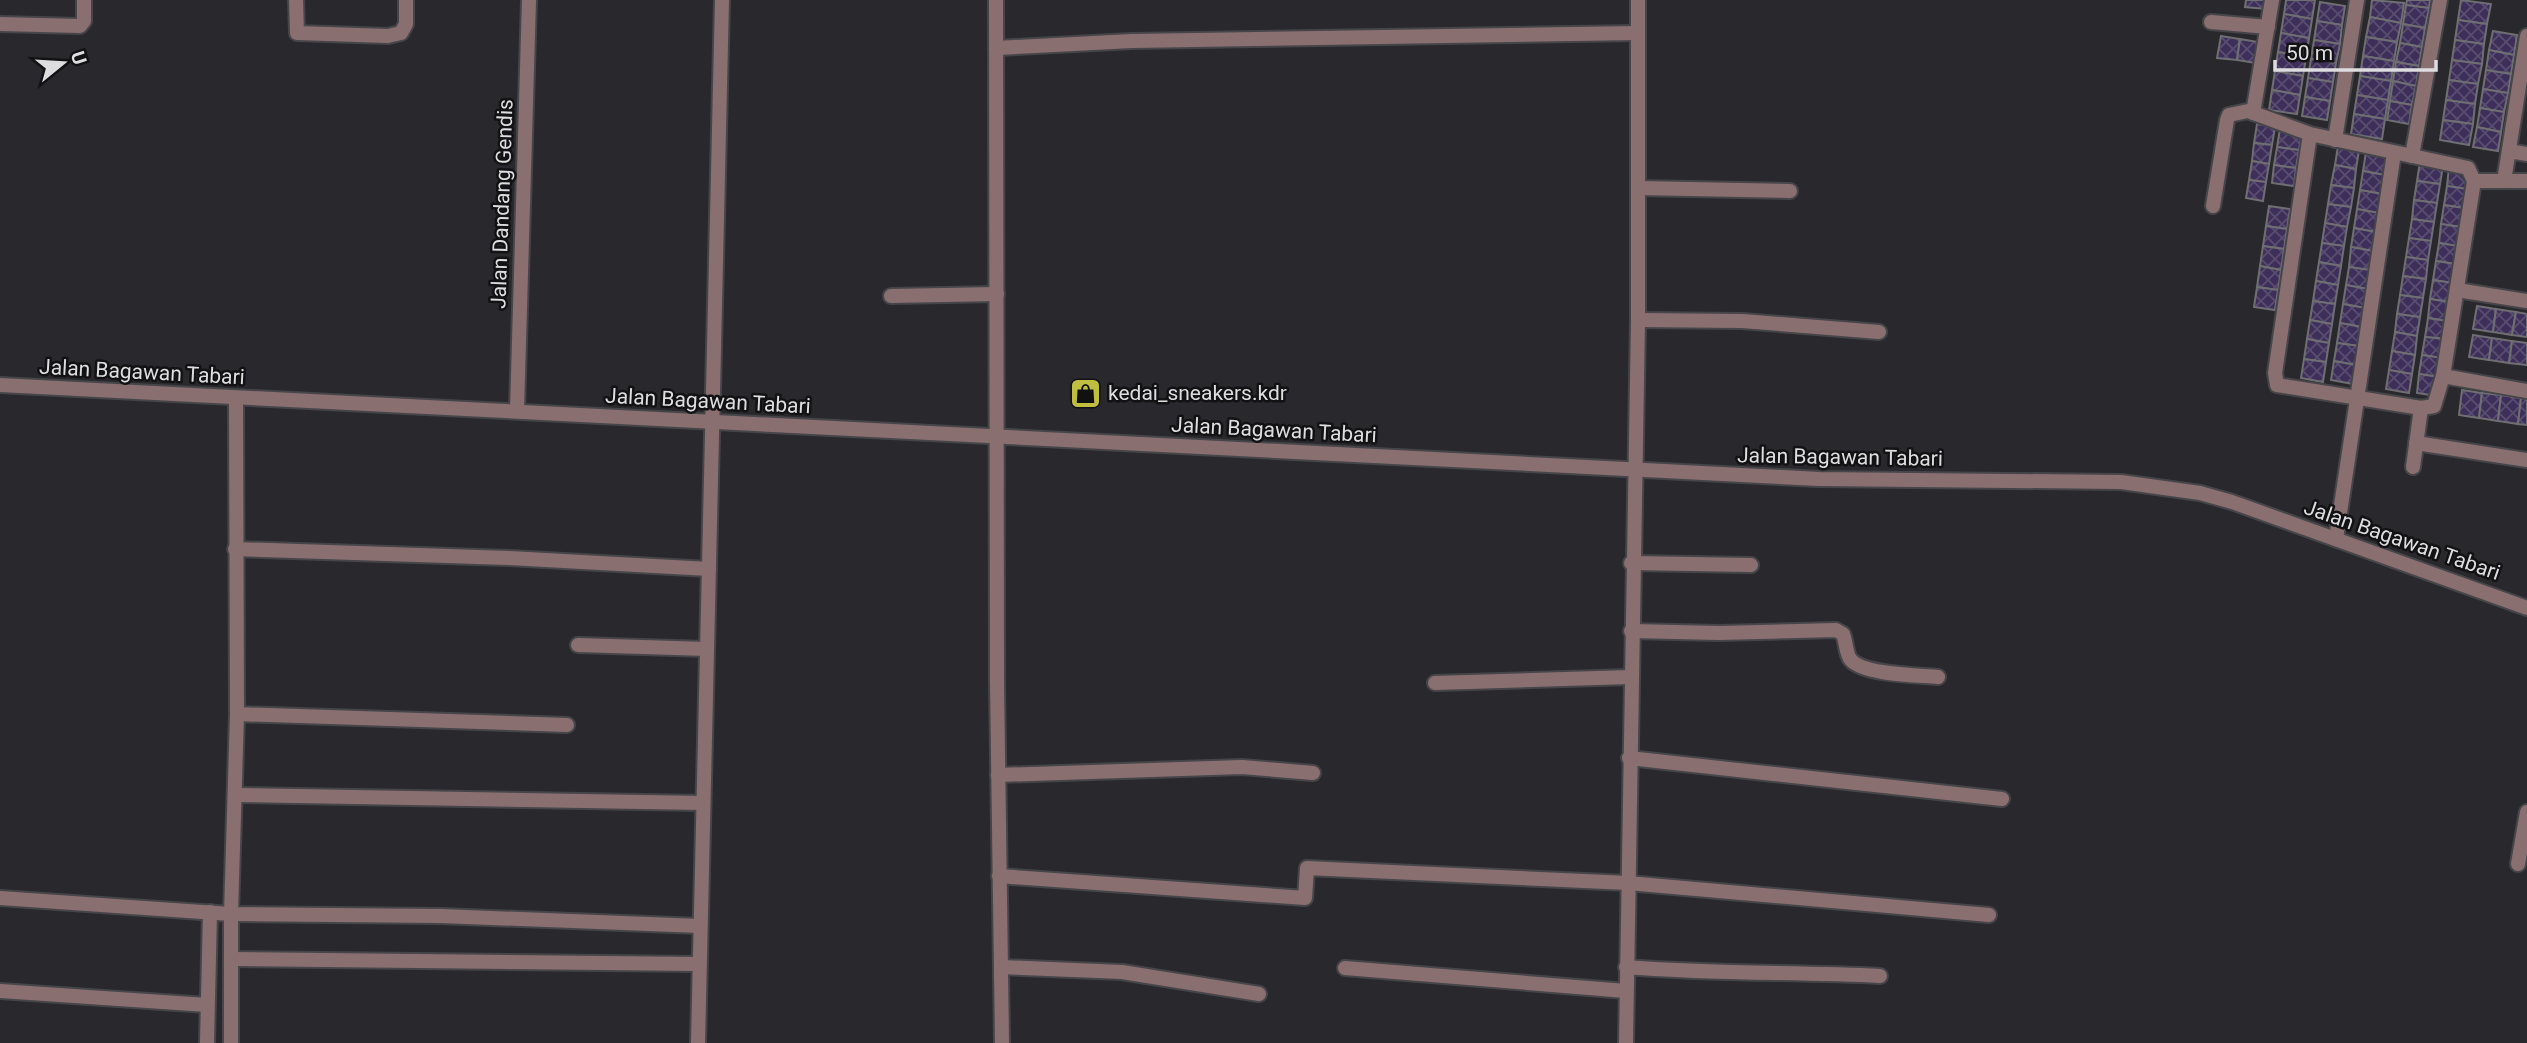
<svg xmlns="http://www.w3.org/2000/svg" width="2527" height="1043" font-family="Roboto,sans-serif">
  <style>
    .building { fill: url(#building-cross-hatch); stroke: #6f6e73; stroke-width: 2 }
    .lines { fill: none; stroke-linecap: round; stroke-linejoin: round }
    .minor-casing { stroke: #464549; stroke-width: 18 }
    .tertiary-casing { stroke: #464549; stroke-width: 18 }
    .minor { stroke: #896f70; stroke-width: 14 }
    .tertiary { stroke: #896f70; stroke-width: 14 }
    .labels { text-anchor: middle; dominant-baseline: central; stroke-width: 5; stroke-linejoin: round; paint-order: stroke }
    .street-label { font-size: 21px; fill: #dddcdf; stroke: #121113 }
    .poi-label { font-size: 21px; fill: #dddcdf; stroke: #121113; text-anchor: start }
  </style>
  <defs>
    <pattern id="building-cross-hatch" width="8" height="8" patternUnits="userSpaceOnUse" patternTransform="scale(1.75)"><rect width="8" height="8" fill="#3d2f59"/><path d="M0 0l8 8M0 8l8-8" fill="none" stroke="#594d70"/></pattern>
  </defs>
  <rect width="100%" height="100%" fill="#29282c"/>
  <g class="building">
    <polygon points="2246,0 2266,0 2266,9 2245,7"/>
    <polygon points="2286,0 2315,0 2312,19 2284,14"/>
    <polygon points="2372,0 2404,3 2401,23 2370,17"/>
    <polygon points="2407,0 2430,0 2429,8 2406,5"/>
    <polygon points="2461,0 2491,4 2487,24 2458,20"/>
    <polygon points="2320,2 2345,6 2342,25 2317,21"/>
    <polygon points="2406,5 2429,8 2425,28 2403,24"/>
    <polygon points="2284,14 2312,19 2309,38 2281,33"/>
    <polygon points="2370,17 2401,23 2397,42 2366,37"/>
    <polygon points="2458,20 2487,24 2484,44 2455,40"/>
    <polygon points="2317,21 2342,25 2340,44 2314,40"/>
    <polygon points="2403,24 2425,28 2422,47 2400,43"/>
    <polygon points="2493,31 2517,35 2514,55 2489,50"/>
    <polygon points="2281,33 2309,38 2306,57 2278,52"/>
    <polygon points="2221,36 2240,39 2237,60 2217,58"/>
    <polygon points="2366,37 2397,42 2394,61 2363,56"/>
    <polygon points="2240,39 2258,42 2256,63 2237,60"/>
    <polygon points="2314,40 2340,44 2336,63 2311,59"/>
    <polygon points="2455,40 2484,44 2482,64 2452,60"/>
    <polygon points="2400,43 2422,47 2419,66 2396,62"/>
    <polygon points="2489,50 2514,55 2511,74 2486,70"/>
    <polygon points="2278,52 2306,57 2303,76 2275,71"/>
    <polygon points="2363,56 2394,61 2391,81 2360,76"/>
    <polygon points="2311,59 2336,63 2333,82 2308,78"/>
    <polygon points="2452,60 2482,64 2478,84 2449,80"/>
    <polygon points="2396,62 2419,66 2416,86 2393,81"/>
    <polygon points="2486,70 2511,74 2508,93 2483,89"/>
    <polygon points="2275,71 2303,76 2300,95 2272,90"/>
    <polygon points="2360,76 2391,81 2388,100 2357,95"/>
    <polygon points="2308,78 2333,82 2330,101 2305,97"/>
    <polygon points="2449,80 2478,84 2475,104 2446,100"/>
    <polygon points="2393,81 2416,86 2412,105 2390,101"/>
    <polygon points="2483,89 2508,93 2504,112 2480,108"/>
    <polygon points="2272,90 2300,95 2297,114 2269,110"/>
    <polygon points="2357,95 2388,100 2385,119 2354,114"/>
    <polygon points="2305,97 2330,101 2327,120 2302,116"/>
    <polygon points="2446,100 2475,104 2473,124 2443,120"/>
    <polygon points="2390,101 2412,105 2409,124 2387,120"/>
    <polygon points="2480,108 2504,112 2501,132 2477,127"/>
    <polygon points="2354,114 2385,119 2382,139 2351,134"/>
    <polygon points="2443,120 2473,124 2469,145 2440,140"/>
    <polygon points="2257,124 2275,127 2272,145 2254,143"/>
    <polygon points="2477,127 2501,132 2498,151 2473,147"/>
    <polygon points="2280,129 2302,132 2299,150 2277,147"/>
    <polygon points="2254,143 2272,145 2269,164 2252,161"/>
    <polygon points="2338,146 2359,150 2356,169 2335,165"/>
    <polygon points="2277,147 2299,150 2296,168 2274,165"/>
    <polygon points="2366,152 2388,156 2385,175 2363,171"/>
    <polygon points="2252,161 2269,164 2266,182 2249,180"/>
    <polygon points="2420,162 2443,166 2440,184 2417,181"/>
    <polygon points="2274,165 2296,168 2294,186 2272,183"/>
    <polygon points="2335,165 2356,169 2354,188 2331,185"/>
    <polygon points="2449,167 2469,170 2467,189 2447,186"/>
    <polygon points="2363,171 2385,175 2382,194 2360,190"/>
    <polygon points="2249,180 2266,182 2263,201 2246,198"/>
    <polygon points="2417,181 2440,184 2437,203 2414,200"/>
    <polygon points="2331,185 2354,188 2351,207 2328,204"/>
    <polygon points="2447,186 2467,189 2464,208 2444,205"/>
    <polygon points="2360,190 2382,194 2379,213 2357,209"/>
    <polygon points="2414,200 2437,203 2434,222 2412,219"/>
    <polygon points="2328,204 2351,207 2347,227 2325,223"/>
    <polygon points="2444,205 2464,208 2461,227 2441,224"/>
    <polygon points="2269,206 2290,209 2287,229 2266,226"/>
    <polygon points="2357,209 2379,213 2376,232 2354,228"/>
    <polygon points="2412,219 2434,222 2431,241 2409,238"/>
    <polygon points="2325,223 2347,227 2344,246 2322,243"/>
    <polygon points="2441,224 2461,227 2458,246 2439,243"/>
    <polygon points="2266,226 2287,229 2284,249 2263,246"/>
    <polygon points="2354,228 2376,232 2373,251 2351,247"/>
    <polygon points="2409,238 2431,241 2428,260 2406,257"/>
    <polygon points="2322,243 2344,246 2341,266 2319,262"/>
    <polygon points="2439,243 2458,246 2456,264 2436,261"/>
    <polygon points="2263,246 2284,249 2281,270 2260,266"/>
    <polygon points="2351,247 2373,251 2370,270 2349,267"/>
    <polygon points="2406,257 2428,260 2426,279 2403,276"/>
    <polygon points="2436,261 2456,264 2453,283 2433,280"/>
    <polygon points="2319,262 2341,266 2338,285 2316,281"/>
    <polygon points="2260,266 2281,270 2278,290 2257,287"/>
    <polygon points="2349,267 2370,270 2368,289 2346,285"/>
    <polygon points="2403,276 2426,279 2423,298 2400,295"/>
    <polygon points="2433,280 2453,283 2450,302 2430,299"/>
    <polygon points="2316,281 2338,285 2335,304 2313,301"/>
    <polygon points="2346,285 2368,289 2365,308 2343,304"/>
    <polygon points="2257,287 2278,290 2275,310 2254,307"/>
    <polygon points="2400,295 2423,298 2420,317 2397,314"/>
    <polygon points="2430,299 2450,302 2447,321 2428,318"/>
    <polygon points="2313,301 2335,304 2332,324 2310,320"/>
    <polygon points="2343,304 2365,308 2362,327 2340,323"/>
    <polygon points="2477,306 2496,309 2493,332 2473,329"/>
    <polygon points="2496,309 2516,312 2512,335 2493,332"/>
    <polygon points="2516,312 2527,314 2527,337 2512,335"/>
    <polygon points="2397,314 2420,317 2417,336 2395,332"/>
    <polygon points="2428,318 2447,321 2445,339 2425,337"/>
    <polygon points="2310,320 2332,324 2329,343 2307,339"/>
    <polygon points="2340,323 2362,327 2359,346 2337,343"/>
    <polygon points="2395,332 2417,336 2415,355 2392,351"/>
    <polygon points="2473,335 2492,338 2489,360 2469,357"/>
    <polygon points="2425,337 2445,339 2442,358 2422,355"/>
    <polygon points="2492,338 2512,341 2509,363 2489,360"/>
    <polygon points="2307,339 2329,343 2326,362 2304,359"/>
    <polygon points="2512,341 2527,343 2527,365 2509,363"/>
    <polygon points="2337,343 2359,346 2356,365 2334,361"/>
    <polygon points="2392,351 2415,355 2412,374 2389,370"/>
    <polygon points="2422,355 2442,358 2439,377 2419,374"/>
    <polygon points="2304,359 2326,362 2323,382 2301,378"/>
    <polygon points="2334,361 2356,365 2353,384 2331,380"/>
    <polygon points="2389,370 2412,374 2409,393 2386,389"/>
    <polygon points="2419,374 2439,377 2437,396 2417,393"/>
    <polygon points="2462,390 2482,393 2479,418 2459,415"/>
    <polygon points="2482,393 2501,395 2498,421 2479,418"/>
    <polygon points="2501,395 2521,398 2518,424 2498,421"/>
    <polygon points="2521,398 2527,399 2527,425 2518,424"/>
  </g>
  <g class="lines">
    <defs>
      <g id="minor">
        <polyline points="296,0 297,33 388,36 401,33 406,24 406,0"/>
        <polyline points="996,0 997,682 1002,1043"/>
        <polyline points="2211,22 2268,27"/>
        <polyline points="0,24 80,26 84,21 84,0"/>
        <polyline points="996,48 1132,41 1638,33"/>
        <polyline points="2253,113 2272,0"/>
        <polyline points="2335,140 2357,0"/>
        <polyline points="2509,151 2527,154"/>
        <polyline points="2412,156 2440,0"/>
        <polyline points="2474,181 2527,181"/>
        <polyline points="2504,181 2527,36"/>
        <polyline points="1638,188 1790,191"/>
        <polyline points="2213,206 2227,120 2229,115 2248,111 2310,134 2468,168 2474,181 2443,376 2434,406 2421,408 2277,385 2275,373 2310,134"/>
        <polyline points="2457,290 2527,301"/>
        <polyline points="891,296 997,294"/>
        <polyline points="1638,320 1742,321 1879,332"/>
        <polyline points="2443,376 2527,391"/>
        <polyline points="2416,443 2527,460"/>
        <polyline points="2413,467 2421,408"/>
        <polyline points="2336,539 2394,153"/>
        <polyline points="235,549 509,558 709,569"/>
        <polyline points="1631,563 1751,565"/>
        <path d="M1631,631L1719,633L1836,630L1843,634C1846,641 1846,655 1851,660C1864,675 1918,675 1938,677"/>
        <polyline points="578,645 707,649"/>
        <polyline points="1435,683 1630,677"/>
        <polyline points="237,714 567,725"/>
        <polyline points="1629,758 2002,799"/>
        <polyline points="998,775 1242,767 1313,773"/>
        <polyline points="235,795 703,803"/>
        <polyline points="2518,864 2527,812"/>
        <polyline points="999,876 1305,898 1307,868 1628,883 1989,915"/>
        <polyline points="0,898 231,914 440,916 700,926"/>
        <polyline points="231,959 699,964"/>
        <polyline points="1001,967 1122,972 1259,994"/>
        <path d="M1626,967C1711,974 1795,972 1880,976"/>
        <polyline points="1345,968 1626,991"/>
        <polyline points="0,991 207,1005"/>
        <polyline points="207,1043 210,912"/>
        <polyline points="231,1043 231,914 237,714 236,399"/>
        <polyline points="698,1043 722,0"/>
        <polyline points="1626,1043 1638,320 1638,0"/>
      </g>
      <g id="tertiary">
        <polyline points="0,385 1819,479 2121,482 2200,493 2232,502 2527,608"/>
        <polyline points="517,410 529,0"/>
      </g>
    </defs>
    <use href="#minor" class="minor-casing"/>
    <use href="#tertiary" class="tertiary-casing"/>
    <use href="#minor" class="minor"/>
    <use href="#tertiary" class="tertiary"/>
  </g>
  <defs>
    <symbol id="shop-square" viewBox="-11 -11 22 22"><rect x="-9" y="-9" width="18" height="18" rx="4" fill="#c0be41" stroke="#121113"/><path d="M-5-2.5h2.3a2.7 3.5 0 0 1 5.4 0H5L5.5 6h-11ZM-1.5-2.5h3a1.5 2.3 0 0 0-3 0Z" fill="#111"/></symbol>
  </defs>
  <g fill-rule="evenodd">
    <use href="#shop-square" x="1068" y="376" width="35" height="35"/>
  </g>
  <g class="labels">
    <g class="street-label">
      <text transform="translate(502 204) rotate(-88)">Jalan Dandang Gendis</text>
      <text transform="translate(142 372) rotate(3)">Jalan Bagawan Tabari</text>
      <text transform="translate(708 401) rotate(3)">Jalan Bagawan Tabari</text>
      <text transform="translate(1274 430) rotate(3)">Jalan Bagawan Tabari</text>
      <text transform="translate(1840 457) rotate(1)">Jalan Bagawan Tabari</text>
      <text transform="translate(2402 540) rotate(19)">Jalan Bagawan Tabari</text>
    </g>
    <g class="poi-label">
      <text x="1108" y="393">kedai_sneakers.kdr</text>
    </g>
  </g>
  <g transform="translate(63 63) rotate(72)" stroke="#121113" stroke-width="5" paint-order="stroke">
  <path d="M0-5L12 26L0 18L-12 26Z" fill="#dddcdf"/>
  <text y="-10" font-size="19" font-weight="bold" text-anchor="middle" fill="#dddcdf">U</text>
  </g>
  <path d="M2275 60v10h161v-10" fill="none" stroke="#dddcdf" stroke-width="3.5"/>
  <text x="2286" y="60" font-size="21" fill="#dddcdf" stroke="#121113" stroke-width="5" paint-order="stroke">50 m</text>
</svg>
